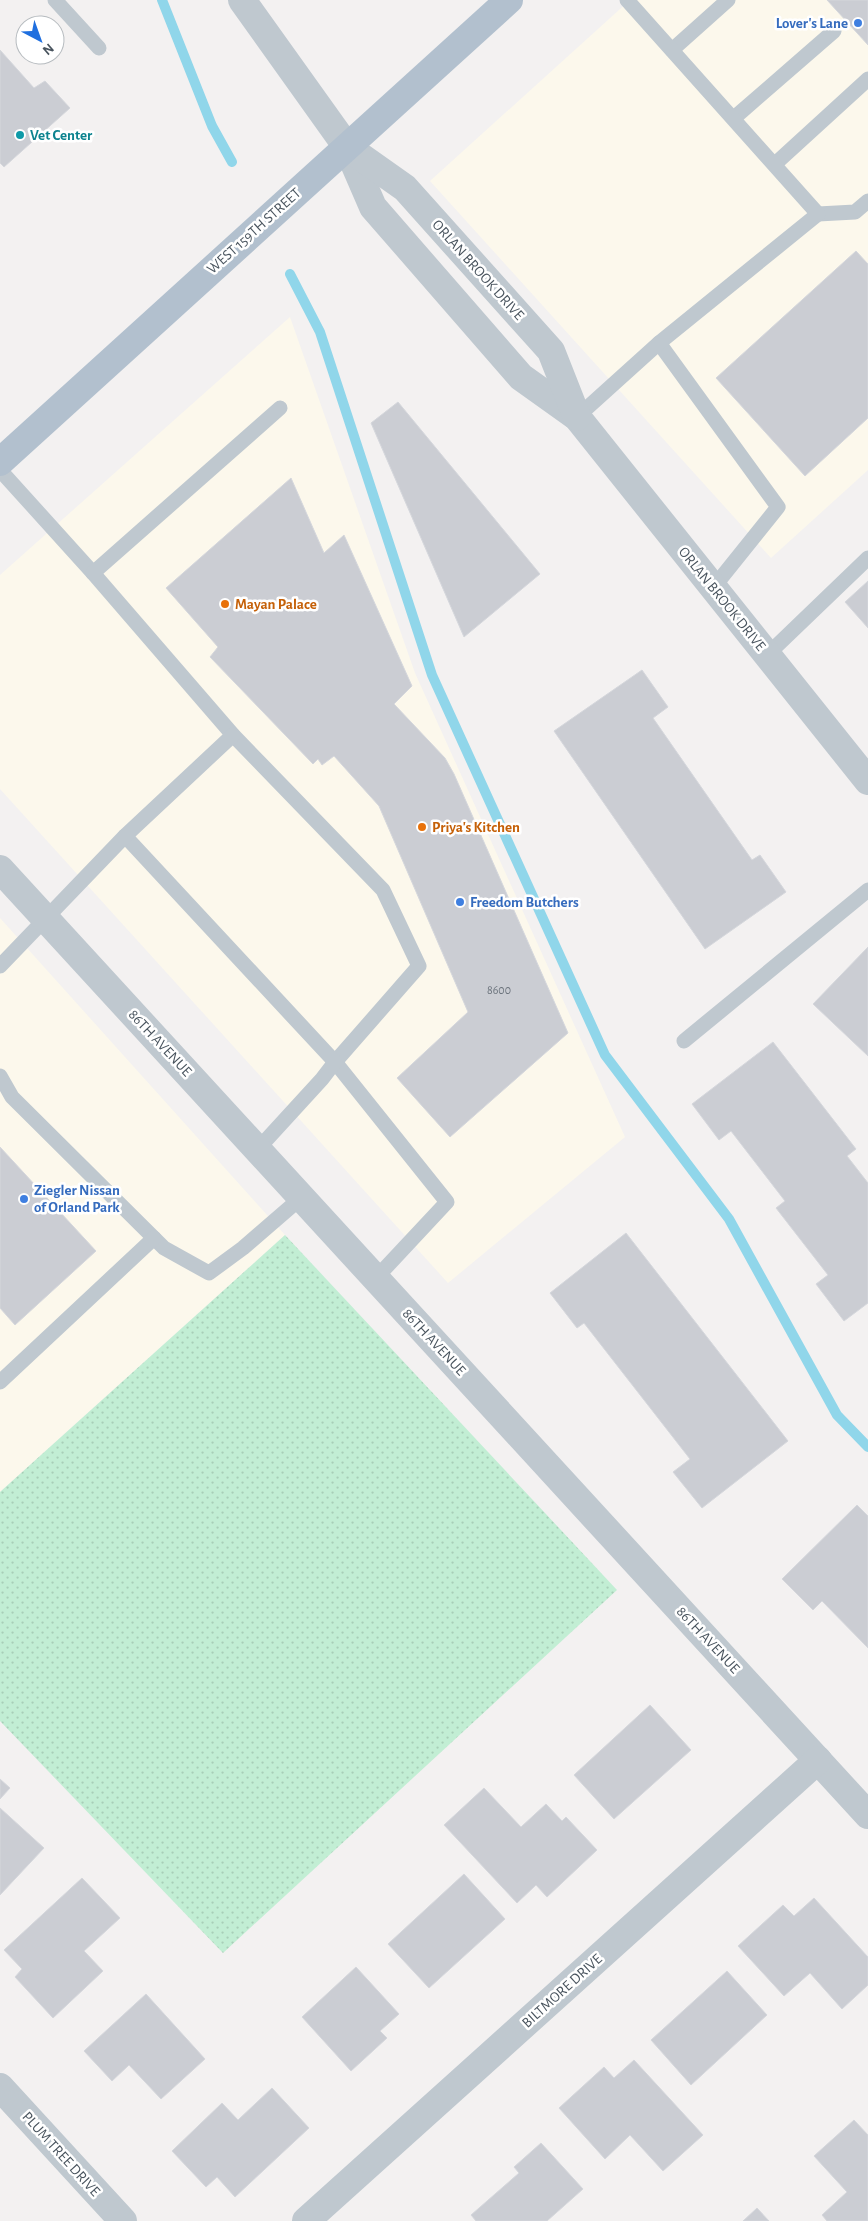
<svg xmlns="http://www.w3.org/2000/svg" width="868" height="2221" font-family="'Alegreya Sans',sans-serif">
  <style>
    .commercial { fill: #fcf8ec }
    .grass { fill: url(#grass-dots) }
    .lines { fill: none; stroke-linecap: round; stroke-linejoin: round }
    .stream { stroke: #90d6ea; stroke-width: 10 }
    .building { fill: #cbcdd3; stroke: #d5d7dc }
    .service { stroke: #bfc8cf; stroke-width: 15 }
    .minor { stroke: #bfc8cf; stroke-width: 28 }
    .primary { stroke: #b2c0ce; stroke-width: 28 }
    .shop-dot { fill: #3f7fe0; stroke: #fff; stroke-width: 2 }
    .culture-dot { fill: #0f9aa8; stroke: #fff; stroke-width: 2 }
    .food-dot { fill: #e8710a; stroke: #fff; stroke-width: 2 }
    .labels { text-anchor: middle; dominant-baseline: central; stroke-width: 5; stroke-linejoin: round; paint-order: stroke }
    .number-label { font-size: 12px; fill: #6a727b }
    .shop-label { font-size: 15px; font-weight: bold; fill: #366cbe; stroke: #fff; text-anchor: start }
    .culture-label { font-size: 15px; font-weight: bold; fill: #0d838f; stroke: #fff; text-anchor: start }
    .street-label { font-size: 15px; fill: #49545e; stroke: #fff }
    .food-label { font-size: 15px; font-weight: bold; fill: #c56008; stroke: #fff; text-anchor: start }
  </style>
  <defs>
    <pattern id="grass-dots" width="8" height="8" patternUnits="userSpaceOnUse" patternTransform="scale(1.25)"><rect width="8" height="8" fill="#c2eed4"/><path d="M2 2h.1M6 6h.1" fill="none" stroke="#a8ceb8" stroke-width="1.8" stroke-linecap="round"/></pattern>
  </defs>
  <rect width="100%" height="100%" fill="#f3f1f1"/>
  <g class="commercial">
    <polygon points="630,0 868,0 868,470 771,558 430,181"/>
    <polygon points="290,317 415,673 625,1137 448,1283 0,789 0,575"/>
    <polygon points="0,918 285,1235 0,1492"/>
  </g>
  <polygon class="grass" points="285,1235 617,1590 223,1953 0,1721 0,1492"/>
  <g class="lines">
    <g class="stream">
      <polyline points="162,0 212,126 232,162"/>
      <polyline points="290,274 320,332 432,675 605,1055 729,1219 837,1415 868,1447"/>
    </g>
  </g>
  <g class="building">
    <polygon points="827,0 868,0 868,45"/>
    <polygon points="0,50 34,88 45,81 70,108 4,167 0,163"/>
    <polygon points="856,251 868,264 868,418 805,476 716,378"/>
    <polygon points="398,402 540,574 464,637 371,423"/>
    <polygon points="291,478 324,553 344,535 412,686 394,704 445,758 454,774 568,1033 450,1137 397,1078 468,1012 379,806 334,756 322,765 318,759 313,764 210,657 218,647 166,588"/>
    <polygon points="868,581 868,628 845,602"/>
    <polygon points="642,670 668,707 653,718 752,860 760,855 786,892 705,949 554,731"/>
    <polygon points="868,947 868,1056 813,1004"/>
    <polygon points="773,1042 856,1149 847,1156 868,1183 868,1303 844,1321 816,1284 828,1275 776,1208 785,1201 731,1131 719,1140 692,1104"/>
    <polygon points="0,1147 96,1251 15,1325 0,1308"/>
    <polygon points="626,1233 788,1441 702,1508 673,1472 690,1459 584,1323 577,1328 550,1293"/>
    <polygon points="857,1505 868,1516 868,1648 822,1601 813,1610 782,1579"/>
    <polygon points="650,1705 691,1750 614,1819 574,1775"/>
    <polygon points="0,1779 10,1788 0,1799"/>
    <polygon points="484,1788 521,1827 546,1804 562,1821 566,1817 597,1850 547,1897 536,1885 517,1903 444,1825"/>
    <polygon points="0,1808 44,1848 0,1895"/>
    <polygon points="464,1874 505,1919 429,1988 388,1944"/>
    <polygon points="82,1878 120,1918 84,1951 103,1971 53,2018 15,1977 22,1969 4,1950"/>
    <polygon points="814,1898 868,1957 868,1985 842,2009 810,1973 784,1996 738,1946 783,1905 794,1916"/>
    <polygon points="356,1967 399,2014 380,2031 387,2038 351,2071 302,2017"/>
    <polygon points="727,1971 767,2015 691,2085 651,2040"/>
    <polygon points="146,1994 205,2059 161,2099 129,2065 112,2081 84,2051"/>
    <polygon points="634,2060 703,2135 663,2171 630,2135 605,2159 559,2108 604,2067 614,2078"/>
    <polygon points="272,2088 309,2128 235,2197 217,2177 206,2187 172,2151 222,2103 238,2120"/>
    <polygon points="854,2120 868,2135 868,2221 827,2221 822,2215 847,2192 814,2156"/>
    <polygon points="541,2143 583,2189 547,2221 476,2221 471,2215 519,2173 514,2167"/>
    <polygon points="757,2208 769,2221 743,2221"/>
  </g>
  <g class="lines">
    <g class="service">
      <polyline points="55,0 99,48"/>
      <polyline points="672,50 728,0"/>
      <polyline points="734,118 834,31"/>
      <polyline points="775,164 868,79"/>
      <polyline points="818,214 855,212 868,201"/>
      <polyline points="659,343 778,507 713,588"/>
      <polyline points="577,417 659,343 818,214 627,0"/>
      <polyline points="0,470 93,573 233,735 383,890 419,966 335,1062 447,1202 376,1278"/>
      <polyline points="93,573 280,408"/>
      <polyline points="767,655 868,558"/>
      <polyline points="125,836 335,1062 322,1079 258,1149"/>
      <polyline points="0,966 125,836 233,735"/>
      <polyline points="684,1041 868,890"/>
      <polyline points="0,1076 12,1097 164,1248 209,1273 243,1248 302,1197"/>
      <polyline points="0,1382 154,1238"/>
    </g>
    <g class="minor">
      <polyline points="242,0 347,147 373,207 521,377 577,417 868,781"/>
      <polyline points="347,147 405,188 551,351 577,417"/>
      <polyline points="0,869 868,1815"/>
      <polyline points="0,2087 123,2221"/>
      <polyline points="306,2221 818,1760"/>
    </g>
    <polyline class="primary" points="0,462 509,0"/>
  </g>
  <g class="shop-dot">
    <circle cx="858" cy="23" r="5"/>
    <circle cx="460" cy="902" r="5"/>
    <circle cx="24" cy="1199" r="5"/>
  </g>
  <circle class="culture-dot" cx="20" cy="135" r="5"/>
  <g class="food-dot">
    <circle cx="225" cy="604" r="5"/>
    <circle cx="422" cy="827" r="5"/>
  </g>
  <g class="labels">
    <g class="number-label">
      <text x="499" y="990">8600</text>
    </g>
    <g class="shop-label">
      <text x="848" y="23" text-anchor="end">Lover's Lane</text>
      <text x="470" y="902">Freedom Butchers</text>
      <text x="34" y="1190">Ziegler Nissan<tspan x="34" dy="17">of Orland Park</tspan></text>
    </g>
    <g class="culture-label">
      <text x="30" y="135">Vet Center</text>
    </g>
    <g class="street-label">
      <text transform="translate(254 231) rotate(-42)">WEST 159TH STREET</text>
      <text transform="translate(478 270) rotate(48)">ORLAN BROOK DRIVE</text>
      <text transform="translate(722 599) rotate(51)">ORLAN BROOK DRIVE</text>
      <text transform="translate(160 1043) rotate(47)">86TH AVENUE</text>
      <text transform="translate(434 1342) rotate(47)">86TH AVENUE</text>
      <text transform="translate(708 1640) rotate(47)">86TH AVENUE</text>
      <text transform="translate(562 1991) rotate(-42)">BILTMORE DRIVE</text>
      <text transform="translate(61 2154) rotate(48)">PLUM TREE DRIVE</text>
    </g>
    <g class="food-label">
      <text x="235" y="604">Mayan Palace</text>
      <text x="432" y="827">Priya's Kitchen</text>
    </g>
  </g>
  <g transform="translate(40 40) rotate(139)"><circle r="24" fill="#ffffff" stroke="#b6bbbf"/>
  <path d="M0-4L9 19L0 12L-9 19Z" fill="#1f6fdf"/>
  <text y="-8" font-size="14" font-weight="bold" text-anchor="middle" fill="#49545e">N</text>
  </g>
</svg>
